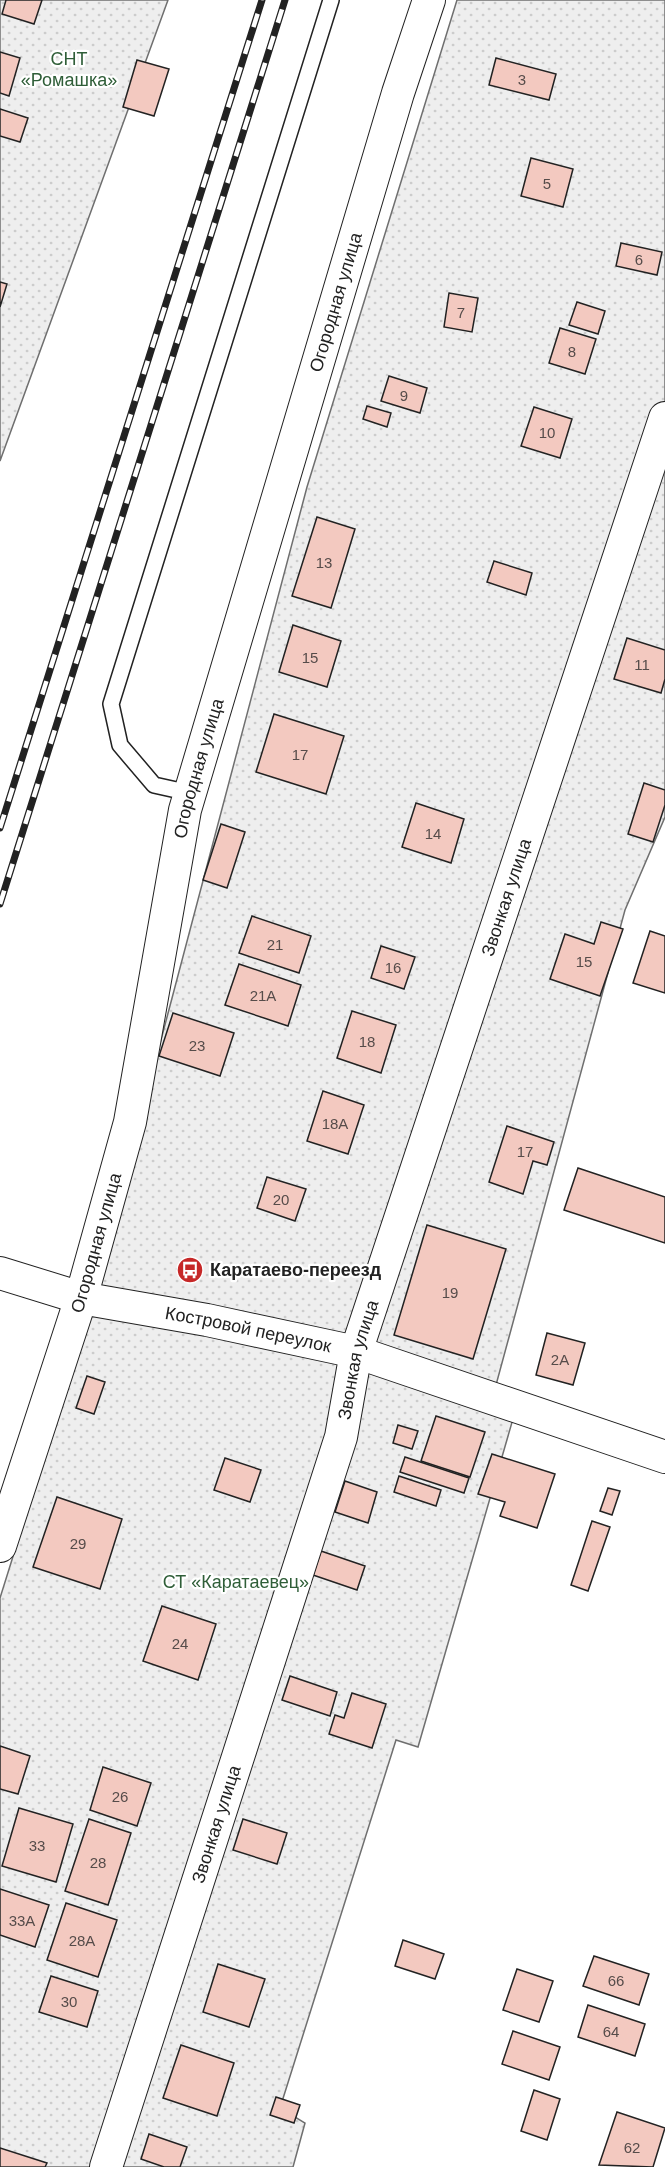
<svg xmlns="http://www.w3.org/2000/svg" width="665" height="2167" font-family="Helvetica,sans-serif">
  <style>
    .grass { fill: url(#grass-dots); stroke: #6f6f6f; stroke-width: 1.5 }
    .building { fill: #f3c9c0; stroke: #222; stroke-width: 1.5 }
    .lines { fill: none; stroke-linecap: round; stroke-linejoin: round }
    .service-casing { stroke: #222; stroke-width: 18 }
    .minor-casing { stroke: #222; stroke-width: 34 }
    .service { stroke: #fff; stroke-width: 15 }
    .minor { stroke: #fff; stroke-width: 32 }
    .rail-casing { stroke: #222; stroke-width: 7 }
    .rail { stroke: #fff; stroke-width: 4.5; stroke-dasharray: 14; stroke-linecap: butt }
    .labels { text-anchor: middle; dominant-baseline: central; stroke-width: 4.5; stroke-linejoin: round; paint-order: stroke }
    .number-label { font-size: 15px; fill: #564c4a }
    .park-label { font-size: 18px; fill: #2f5e38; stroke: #fff }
    .street-label { font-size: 18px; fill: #222; stroke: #fff }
    .poi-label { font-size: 18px; font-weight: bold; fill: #222; stroke: #fff; text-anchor: start }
  </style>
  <defs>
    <pattern id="grass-dots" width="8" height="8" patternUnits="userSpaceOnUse" patternTransform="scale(1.5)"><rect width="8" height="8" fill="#eee"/><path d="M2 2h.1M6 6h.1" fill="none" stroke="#ccc" stroke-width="1.8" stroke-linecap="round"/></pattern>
  </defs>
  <rect width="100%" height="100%" fill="#fff"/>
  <g class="grass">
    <polygon points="0,0 168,0 0,461"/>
    <polygon points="457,0 665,0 665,817 625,910 493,1396 517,1405 418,1747 396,1740 280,2108 305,2123 293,2167 0,2167 0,1598 87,1320 307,487"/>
  </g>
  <g class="building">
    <polygon points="6,0 42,0 34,24 2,14"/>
    <polygon points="0,52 20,58 9,96 0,93"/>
    <polygon points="496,58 556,74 549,100 489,85"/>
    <polygon points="137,60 169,69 154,116 123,107"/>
    <polygon points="0,109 28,118 20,142 0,136"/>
    <polygon points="531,158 573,169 563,207 521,196"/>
    <polygon points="621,243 662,252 657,275 616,266"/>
    <polygon points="0,282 7,284 0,307"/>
    <polygon points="449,293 478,298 472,332 444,327"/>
    <polygon points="577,302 605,311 598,334 569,325"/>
    <polygon points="560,328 596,339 585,374 549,363"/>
    <polygon points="389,376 427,388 420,413 381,401"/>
    <polygon points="367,406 391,413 387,427 363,419"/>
    <polygon points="534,407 572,419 560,458 521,446"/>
    <polygon points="317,517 355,529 331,608 292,596"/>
    <polygon points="494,561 532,573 526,595 487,582"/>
    <polygon points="293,625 341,641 327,687 279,672"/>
    <polygon points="627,638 665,650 665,679 661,693 614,679"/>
    <polygon points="274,714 344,736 326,794 256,772"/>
    <polygon points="644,783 665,790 665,805 653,842 628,834"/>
    <polygon points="416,803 464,819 451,863 402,847"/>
    <polygon points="221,824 245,832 227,888 203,880"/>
    <polygon points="252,916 311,936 299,973 239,953"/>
    <polygon points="601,922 623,929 600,996 550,979 565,934 594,944"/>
    <polygon points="650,931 665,936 665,993 633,983"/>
    <polygon points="381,946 415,957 404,989 371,978"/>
    <polygon points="239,964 301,985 288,1026 225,1005"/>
    <polygon points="352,1011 396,1025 381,1073 337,1058"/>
    <polygon points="173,1013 234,1033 220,1076 159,1056"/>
    <polygon points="323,1091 364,1105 348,1154 307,1141"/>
    <polygon points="507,1126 554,1142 547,1165 533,1161 523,1194 489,1182"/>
    <polygon points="578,1168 665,1197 665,1243 564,1210"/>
    <polygon points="267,1177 306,1189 295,1221 257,1208"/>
    <polygon points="427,1225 506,1249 473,1359 394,1335"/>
    <polygon points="547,1333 585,1343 573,1385 536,1375"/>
    <polygon points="87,1376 105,1382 94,1414 76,1408"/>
    <polygon points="436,1416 485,1432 470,1477 421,1461"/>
    <polygon points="398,1425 418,1431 412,1449 393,1443"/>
    <polygon points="492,1454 555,1474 537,1528 500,1516 505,1502 478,1494"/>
    <polygon points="405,1457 469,1478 464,1493 400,1472"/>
    <polygon points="225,1458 261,1470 250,1502 214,1490"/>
    <polygon points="399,1476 441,1490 436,1506 394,1492"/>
    <polygon points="345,1481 377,1492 368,1523 335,1512"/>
    <polygon points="608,1488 620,1491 612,1515 600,1511"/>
    <polygon points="57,1497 122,1519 100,1589 33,1567"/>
    <polygon points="592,1521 610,1527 588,1591 571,1585"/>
    <polygon points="321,1551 365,1566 357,1590 313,1575"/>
    <polygon points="162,1606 216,1624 198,1680 143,1661"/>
    <polygon points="290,1676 337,1692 330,1716 282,1700"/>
    <polygon points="352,1693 386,1704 372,1748 329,1734 335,1715 344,1718"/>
    <polygon points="0,1746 30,1756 18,1794 0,1789"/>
    <polygon points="103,1767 151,1783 137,1826 90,1810"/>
    <polygon points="19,1808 73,1824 56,1882 2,1866"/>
    <polygon points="89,1819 131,1833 108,1905 65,1891"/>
    <polygon points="243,1819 287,1833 277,1864 233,1850"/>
    <polygon points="0,1889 49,1905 35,1947 0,1935"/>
    <polygon points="66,1903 117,1920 98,1977 47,1960"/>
    <polygon points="403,1940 444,1954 435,1979 395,1966"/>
    <polygon points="594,1956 649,1974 639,2005 583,1986"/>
    <polygon points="218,1964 265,1979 249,2027 203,2012"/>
    <polygon points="517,1969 553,1981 539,2022 503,2010"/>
    <polygon points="51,1976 98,1991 87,2027 39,2012"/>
    <polygon points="588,2005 645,2024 635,2056 578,2037"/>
    <polygon points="513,2031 560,2047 549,2080 502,2064"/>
    <polygon points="181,2045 234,2063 217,2116 163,2098"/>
    <polygon points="534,2090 560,2099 547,2140 521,2131"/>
    <polygon points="276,2097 300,2105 294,2123 270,2115"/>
    <polygon points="617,2112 665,2128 653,2167 599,2165"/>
    <polygon points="149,2134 187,2147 180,2167 164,2167 141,2159"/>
    <polygon points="0,2148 47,2163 45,2167 0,2167"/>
  </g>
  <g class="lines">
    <defs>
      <polyline id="service" points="190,793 154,785 120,745 111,704 331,0"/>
      <g id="minor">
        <path id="s1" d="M0,1273L81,1298L207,1320L356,1352L665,1457"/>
        <path id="s2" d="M0,1546L81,1298L130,1122L185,810L398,93L429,0"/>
        <path id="s3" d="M106,2167L341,1437L356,1352L665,418"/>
      </g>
    </defs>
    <use href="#service" class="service-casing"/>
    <use href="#minor" class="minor-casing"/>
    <use href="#service" class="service"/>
    <use href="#minor" class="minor"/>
    <defs>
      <g id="rail">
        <polyline points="0,828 262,0"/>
        <polyline points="0,904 285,0"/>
      </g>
    </defs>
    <use href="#rail" class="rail-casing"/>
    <use href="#rail" class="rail"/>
  </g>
  <defs>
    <symbol id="bus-disc" viewBox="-11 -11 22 22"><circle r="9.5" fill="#c62828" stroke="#fff"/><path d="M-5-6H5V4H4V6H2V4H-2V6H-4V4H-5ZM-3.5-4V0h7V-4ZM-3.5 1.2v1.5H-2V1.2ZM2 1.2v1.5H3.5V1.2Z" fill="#fff"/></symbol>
  </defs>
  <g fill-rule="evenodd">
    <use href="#bus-disc" x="175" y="1255" width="30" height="30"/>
  </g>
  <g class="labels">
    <g class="number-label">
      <text x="522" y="79">3</text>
      <text x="547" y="183">5</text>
      <text x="639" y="259">6</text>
      <text x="461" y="312">7</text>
      <text x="572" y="351">8</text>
      <text x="404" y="395">9</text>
      <text x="547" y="432">10</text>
      <text x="324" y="562">13</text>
      <text x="310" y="657">15</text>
      <text x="642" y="664">11</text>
      <text x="300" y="754">17</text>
      <text x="433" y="833">14</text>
      <text x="275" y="944">21</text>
      <text x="584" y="961">15</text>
      <text x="393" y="967">16</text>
      <text x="263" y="995">21А</text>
      <text x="367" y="1041">18</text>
      <text x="197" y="1045">23</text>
      <text x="335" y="1123">18А</text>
      <text x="525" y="1151">17</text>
      <text x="281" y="1199">20</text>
      <text x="450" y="1292">19</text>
      <text x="560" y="1359">2А</text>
      <text x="78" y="1543">29</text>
      <text x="180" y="1643">24</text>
      <text x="120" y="1796">26</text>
      <text x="37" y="1845">33</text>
      <text x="98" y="1862">28</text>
      <text x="22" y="1920">33А</text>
      <text x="82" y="1940">28А</text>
      <text x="616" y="1980">66</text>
      <text x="69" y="2001">30</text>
      <text x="611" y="2031">64</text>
      <text x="632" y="2147">62</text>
    </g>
    <g class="park-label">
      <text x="69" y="59">СНТ<tspan x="69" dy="21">«Ромашка»</tspan></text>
      <text x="236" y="1582">СТ «Каратаевец»</text>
    </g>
    <g class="street-label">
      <text stroke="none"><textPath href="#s2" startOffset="1290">Огородная улица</textPath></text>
      <text stroke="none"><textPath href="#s2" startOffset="804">Огородная улица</textPath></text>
      <text stroke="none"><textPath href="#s3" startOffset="1332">Звонкая улица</textPath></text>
      <text stroke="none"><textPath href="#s2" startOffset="318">Огородная улица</textPath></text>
      <text stroke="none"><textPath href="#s1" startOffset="255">Костровой переулок</textPath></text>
      <text stroke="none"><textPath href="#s3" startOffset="846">Звонкая улица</textPath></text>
      <text stroke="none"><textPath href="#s3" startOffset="360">Звонкая улица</textPath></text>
    </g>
    <g class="poi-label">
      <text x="210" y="1270">Каратаево-переезд</text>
    </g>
  </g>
</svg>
